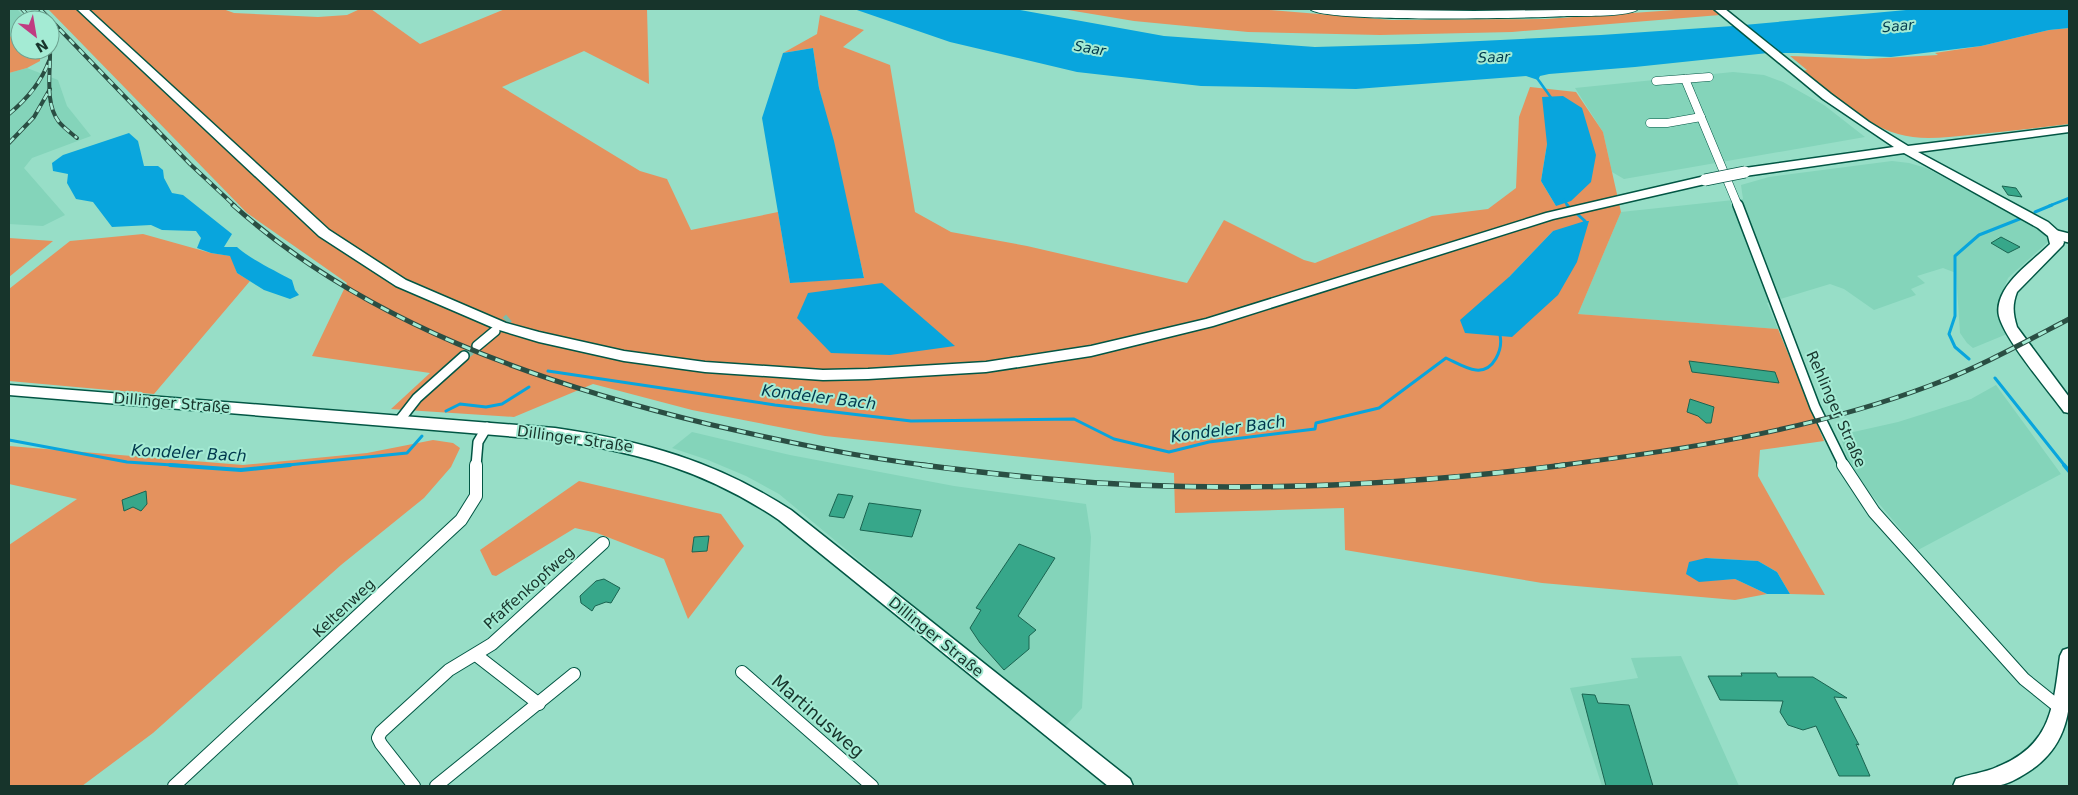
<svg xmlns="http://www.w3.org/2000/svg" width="2078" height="795" font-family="'DejaVu Sans',sans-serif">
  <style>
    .built { fill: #84d4ba }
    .green { fill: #e4925e; fill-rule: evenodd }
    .water { fill: #08a5dd }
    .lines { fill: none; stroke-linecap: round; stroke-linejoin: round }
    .stream-far2 { stroke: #08a5dd; stroke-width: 2.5 }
    .stream-far1 { stroke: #08a5dd; stroke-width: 3 }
    .stream { stroke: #08a5dd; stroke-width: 4 }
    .building { fill: #37a78a; stroke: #1a6451 }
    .street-tunnel { stroke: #7dbca8; stroke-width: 9; stroke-dasharray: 9 5; stroke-linecap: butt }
    .street-far2-casing { stroke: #025644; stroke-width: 9 }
    .street-far1-casing { stroke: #025644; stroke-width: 12 }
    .street-casing { stroke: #025644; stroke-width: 14 }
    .secondary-casing { stroke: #025644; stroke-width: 3 }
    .highway-casing { stroke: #025644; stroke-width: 2 }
    .street-far2 { stroke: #fff; stroke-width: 8 }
    .street-far1 { stroke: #fff; stroke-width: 9 }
    .street { stroke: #fff; stroke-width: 12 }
    .secondary { fill: #fff; fill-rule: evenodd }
    .highway { fill: #fff; fill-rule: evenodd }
    .rail-far2-casing { stroke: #2a4e43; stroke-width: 4 }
    .rail-far1-casing { stroke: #2a4e43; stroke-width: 5 }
    .rail-casing { stroke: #2a4e43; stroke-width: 5.5 }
    .rail-far2 { stroke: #a4ebd4; stroke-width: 2.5; stroke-dasharray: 7; stroke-linecap: butt }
    .rail-far1 { stroke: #a4ebd4; stroke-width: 3; stroke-dasharray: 9; stroke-linecap: butt }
    .rail { stroke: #a4ebd4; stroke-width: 4; stroke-dasharray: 11; stroke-linecap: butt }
    .secondary-bridge-casing { stroke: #025644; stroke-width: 13; stroke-linecap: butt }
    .secondary-bridge { stroke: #fff; stroke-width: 11 }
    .labels { text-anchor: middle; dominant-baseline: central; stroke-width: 4; stroke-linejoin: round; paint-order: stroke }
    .far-water-label { font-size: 14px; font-style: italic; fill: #00384e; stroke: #a4ebd4 }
    .street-label { font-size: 15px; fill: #17342b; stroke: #a4ebd4 }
    .water-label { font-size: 16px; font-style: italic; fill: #00384e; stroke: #a4ebd4 }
    .near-street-label { font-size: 18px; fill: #17342b; stroke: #a4ebd4 }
  </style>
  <rect width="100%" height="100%" fill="#97dec7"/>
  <g class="built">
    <polygon points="9,9 17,9 28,20 20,20 20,34 9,37"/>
    <polygon points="27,68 58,80 67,106 91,136 32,158 24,168 65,215 43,226 9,224 9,73"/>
    <polygon points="1733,72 1764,75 1783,82 1824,105 1865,137 1624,179 1612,172 1603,132 1575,88"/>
    <polygon points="1892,161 1909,163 1926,168 2034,225 2042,231 2049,241 2008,278 2000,297 2001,321 2007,334 1973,348 1967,343 1960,333 1956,273 1943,268 1917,276 1925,283 1911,289 1916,295 1874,310 1844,289 1830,284 1767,303 1778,329 1578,314 1621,212 1743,199 1741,185 1769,177"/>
    <polygon points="1996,385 2061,474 1918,550 1870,493 1849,463 1840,435 1898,422 1971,399"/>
    <polygon points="692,432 790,455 954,486 1086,504 1091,537 1082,708 1063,729 779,494 746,476 708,460 672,448"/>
    <polygon points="1681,656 1739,786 1602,786 1570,688 1638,678 1631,658"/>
  </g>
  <g class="green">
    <path d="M48,9H223L234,13L318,17L347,15L360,9H371L420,44L505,9H647L649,84L584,51L502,87L640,171L667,179L691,230L778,212L790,283L864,277L819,88L813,48L783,53L817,34L820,15L864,30L843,47L890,65L915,212L951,232L1027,246L1187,283L1224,220L1304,260L1315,263L1432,216L1488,209L1516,188L1519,117L1530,87L1576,92L1603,132L1621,212L1578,314L1778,329L1824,441L1760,450L1758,476L1825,595L1790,594L1777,572L1758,561L1706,558L1699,581L1735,579L1767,594L1735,600L1542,583L1345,550L1344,508L1175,513L1174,473L825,436L692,410L593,384L514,417L391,409L430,373L312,356L347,283L247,213ZM1547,144L1556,206L1541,181ZM1553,231L1558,295L1509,277Z"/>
    <polygon points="1062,9 1257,9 1392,20 1545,19 1690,9 1712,9 1720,15 1512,32 1380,35 1248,32 1134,21"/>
    <path d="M2069,28V124C2036,128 2003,132 1970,135C1946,137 1921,141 1898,134C1860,123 1832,94 1803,71L1807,70L1790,56L1866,59L1938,55L1935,53L1981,46L2049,30Z"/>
    <polygon points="20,34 20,50 41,50 40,61 27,68 9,73 9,37"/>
    <polygon points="143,234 211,253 231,256 237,273 250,281 154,394 9,381 9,289 70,241"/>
    <polygon points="9,238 53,241 9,277"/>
    <polygon points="433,440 453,443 460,448 451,467 424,498 341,565 153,733 82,786 9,786 9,545 77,499 9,484 9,446 243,465 367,453"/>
    <polygon points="579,481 721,514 744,546 688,619 664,559 597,533 575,528 496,576 492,575 480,550"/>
  </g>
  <g class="water">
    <polygon points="854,9 1014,9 1164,36 1315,47 1418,44 1601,35 1733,26 1917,9 2069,9 2069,28 2049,30 1981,46 1891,57 1798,53 1768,53 1635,67 1549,74 1540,76 1538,80 1526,76 1356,89 1201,86 1077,72 950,42"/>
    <polygon points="813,48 819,88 834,141 864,278 790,283 762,118 783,53"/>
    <polygon points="1563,96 1582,108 1596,155 1591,182 1571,201 1556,206 1541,181 1547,144 1542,97"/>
    <path d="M129,133L138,141L144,166H158L163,170L164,178L172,193L183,195L232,234L224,247H237C250,259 276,271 292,280L295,290L299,295L290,299L264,290L237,273L230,256L211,253L197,248L201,238L196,231L162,230L151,225L112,227L93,202L76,199L67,183L68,174L53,171L52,163L63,155Z"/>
    <polygon points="1585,221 1589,221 1577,262 1558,295 1512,337 1465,333 1460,320 1509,277 1553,231"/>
    <polygon points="882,283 955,346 890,355 831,353 797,318 808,293"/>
    <polygon points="1706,558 1758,561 1777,572 1790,594 1767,594 1735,579 1699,582 1686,574 1689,562"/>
  </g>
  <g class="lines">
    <g class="stream-far2">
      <polyline points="1537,78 1552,99"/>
      <polyline points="1564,200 1568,206"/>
      <polyline points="2049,206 2069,198"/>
    </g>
    <g class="stream-far1">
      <polyline points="1567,205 1585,221 1583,225"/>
      <polyline points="2035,212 2052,205"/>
      <polyline points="1969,359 1955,347 1949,334 1955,316 1955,256 1979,235 2022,218"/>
      <path d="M548,371L775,405L911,421L1074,419L1114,439L1169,452L1209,442L1315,429L1316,423L1379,408L1446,358C1455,362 1466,369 1476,370C1494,372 1503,349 1500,335"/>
      <polyline points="1995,378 2065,466"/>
      <polyline points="446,411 460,404 486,407 502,404 529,387"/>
      <polyline points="9,440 127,462 187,466"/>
      <polyline points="278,466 407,453 422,436"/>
    </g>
    <g class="stream">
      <polyline points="170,465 241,470 290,465"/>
      <polyline points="2064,465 2069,471"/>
    </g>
  </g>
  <g class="building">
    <polygon points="2002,186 2016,188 2022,197 2008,195"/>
    <polygon points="2001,237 2020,247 2008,253 1991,243"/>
    <polygon points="1689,361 1775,372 1779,383 1692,372"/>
    <polygon points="1690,399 1714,407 1711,423 1706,423 1698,416 1687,412"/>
    <polygon points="146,491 147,504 141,511 133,507 124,511 122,500"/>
    <polygon points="838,494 853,496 844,518 829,516"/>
    <polygon points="869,503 921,510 912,537 860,530"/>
    <polygon points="709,536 707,551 692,552 694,537"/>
    <polygon points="1019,544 1055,558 1018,616 1036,630 1029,636 1029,649 1004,670 980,643 970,628 981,610 976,608"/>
    <polygon points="604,579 620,588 611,603 606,602 595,606 592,611 581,603 580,596 596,581"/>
    <polygon points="1741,673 1776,673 1778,677 1813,677 1847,698 1834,697 1859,745 1856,744 1870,776 1839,776 1816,726 1803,730 1788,725 1780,712 1783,701 1720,700 1708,676 1742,676"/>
    <polygon points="1582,694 1595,695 1598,703 1629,705 1653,786 1606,786"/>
  </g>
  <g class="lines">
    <g class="street-tunnel">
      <polyline points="495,330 509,318"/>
      <polyline points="464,356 477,346"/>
    </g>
    <defs>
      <g id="street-far2">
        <polyline points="1685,79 1738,206"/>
        <polyline points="1656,81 1709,77"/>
        <polyline points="1650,123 1667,123 1701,117"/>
      </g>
      <g id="street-far1">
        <polyline points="1738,205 1815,407 1844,466"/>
        <polyline points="2053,234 2069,238"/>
        <polyline points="477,346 495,331"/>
        <polyline points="399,421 417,398 464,356"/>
        <polyline points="476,466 478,442 487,427"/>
      </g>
      <g id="street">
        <polyline points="1843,465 1874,512 2024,679 2060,708"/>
        <polyline points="476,655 539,704"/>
        <polyline points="742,672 872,786"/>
        <polyline points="174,786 461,520 476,496 476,465"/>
        <polyline points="414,786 381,744 378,738 381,732 449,670 492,644 603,543"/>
        <polyline points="436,786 574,674"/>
      </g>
      <g id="secondary">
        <polygon points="77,9 88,9 329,230 406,280 506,323 539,332 624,351 705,362 823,370 868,369 986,362 1091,346 1206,319 1546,213 1705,176 1711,180 1705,184 1553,219 1213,326 1091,356 986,372 868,379 823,380 705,372 624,361 539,342 496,329 396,286 319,236"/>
        <path d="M1714,9H1725L1831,94L1869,122L1908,146L2069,126V132L1918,152L2048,222L2058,231L2064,242L2063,245L2017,292C2012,305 2013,314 2017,327L2069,397V413L2064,412C2048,390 2005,340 1999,316C1997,308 2000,298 2004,291C2015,272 2035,259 2050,244L2048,236L2038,228L1904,153L1745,176L1741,175L1739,172L1745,168L1894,147L1823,99Z"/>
        <path d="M9,385L555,428C644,441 715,461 791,510L1130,779L1133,786H1108L779,520C706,471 641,453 555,440L9,395Z"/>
        <path d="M2069,648C2072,697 2074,743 2028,772C2019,778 2006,785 1996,786C1982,788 1967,786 1953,786L1956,779C1969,774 1984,773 1997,767C2052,745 2053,707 2060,656L2063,650Z"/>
      </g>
      <path id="highway" d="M1310,9L1474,11L1638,9C1632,17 1580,16 1567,16C1536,18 1321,23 1310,9Z"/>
    </defs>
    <use href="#street-far2" class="street-far2-casing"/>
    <use href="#street-far1" class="street-far1-casing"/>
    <use href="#street" class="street-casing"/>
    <use href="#secondary" class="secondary-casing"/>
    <use href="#highway" class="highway-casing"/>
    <use href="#street-far2" class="street-far2"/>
    <use href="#street-far1" class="street-far1"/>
    <use href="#street" class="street"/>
    <use href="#secondary" class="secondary"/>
    <use href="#highway" class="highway"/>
    <defs>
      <g id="rail-far2">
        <polyline points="22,9 32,20"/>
        <polyline points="40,9 190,164 235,206"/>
        <path d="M50,47C51,70 44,103 59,122C64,128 71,133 77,138"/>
        <path d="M9,114C27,99 41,83 49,61"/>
        <polyline points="9,143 34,117 50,89"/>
      </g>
      <g id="rail-far1">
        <path d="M233,205C365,323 539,383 708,424C782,441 856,457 932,466"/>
        <path d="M1555,466C1682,450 1809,431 1929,386C1978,368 2023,343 2069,319"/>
      </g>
      <path id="rail" d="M922,465C993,474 1064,482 1136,485C1279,491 1423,483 1565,465"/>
    </defs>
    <use href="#rail-far2" class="rail-far2-casing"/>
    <use href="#rail-far1" class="rail-far1-casing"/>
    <use href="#rail" class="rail-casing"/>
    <use href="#rail-far2" class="rail-far2"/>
    <use href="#rail-far1" class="rail-far1"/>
    <use href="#rail" class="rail"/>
    <defs>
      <polyline id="secondary-bridge" points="1705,180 1745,172"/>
    </defs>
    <use href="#secondary-bridge" class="secondary-bridge-casing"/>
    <use href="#secondary-bridge" class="secondary-bridge"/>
  </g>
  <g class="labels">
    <g class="far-water-label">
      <text transform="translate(1898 26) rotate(-5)">Saar</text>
      <text transform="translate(1090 48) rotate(10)">Saar</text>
      <text transform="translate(1494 57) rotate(-2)">Saar</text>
    </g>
    <g class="street-label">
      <text transform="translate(172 403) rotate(5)">Dillinger Straße</text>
      <text transform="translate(1836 409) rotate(66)">Rehlinger Straße</text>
      <text transform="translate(575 439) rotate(8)">Dillinger Straße</text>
      <text transform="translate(529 588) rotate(-42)">Pfaffenkopfweg</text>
      <text transform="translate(344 608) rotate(-43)">Keltenweg</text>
      <text transform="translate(936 637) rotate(39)">Dillinger Straße</text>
    </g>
    <g class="water-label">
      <text transform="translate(819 397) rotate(7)">Kondeler Bach</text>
      <text transform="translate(1228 429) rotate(-8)">Kondeler Bach</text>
      <text transform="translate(189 453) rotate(3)">Kondeler Bach</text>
    </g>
    <g class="near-street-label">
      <text transform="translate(818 716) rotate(41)">Martinusweg</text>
    </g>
  </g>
  <rect width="2078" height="795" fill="none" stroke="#17342b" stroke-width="20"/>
  <g transform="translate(35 35) rotate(149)"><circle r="24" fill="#a4ebd4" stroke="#6ca290"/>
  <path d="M0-4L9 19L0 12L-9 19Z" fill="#c03c81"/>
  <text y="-8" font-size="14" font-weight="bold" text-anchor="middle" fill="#17342b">N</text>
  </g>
</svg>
